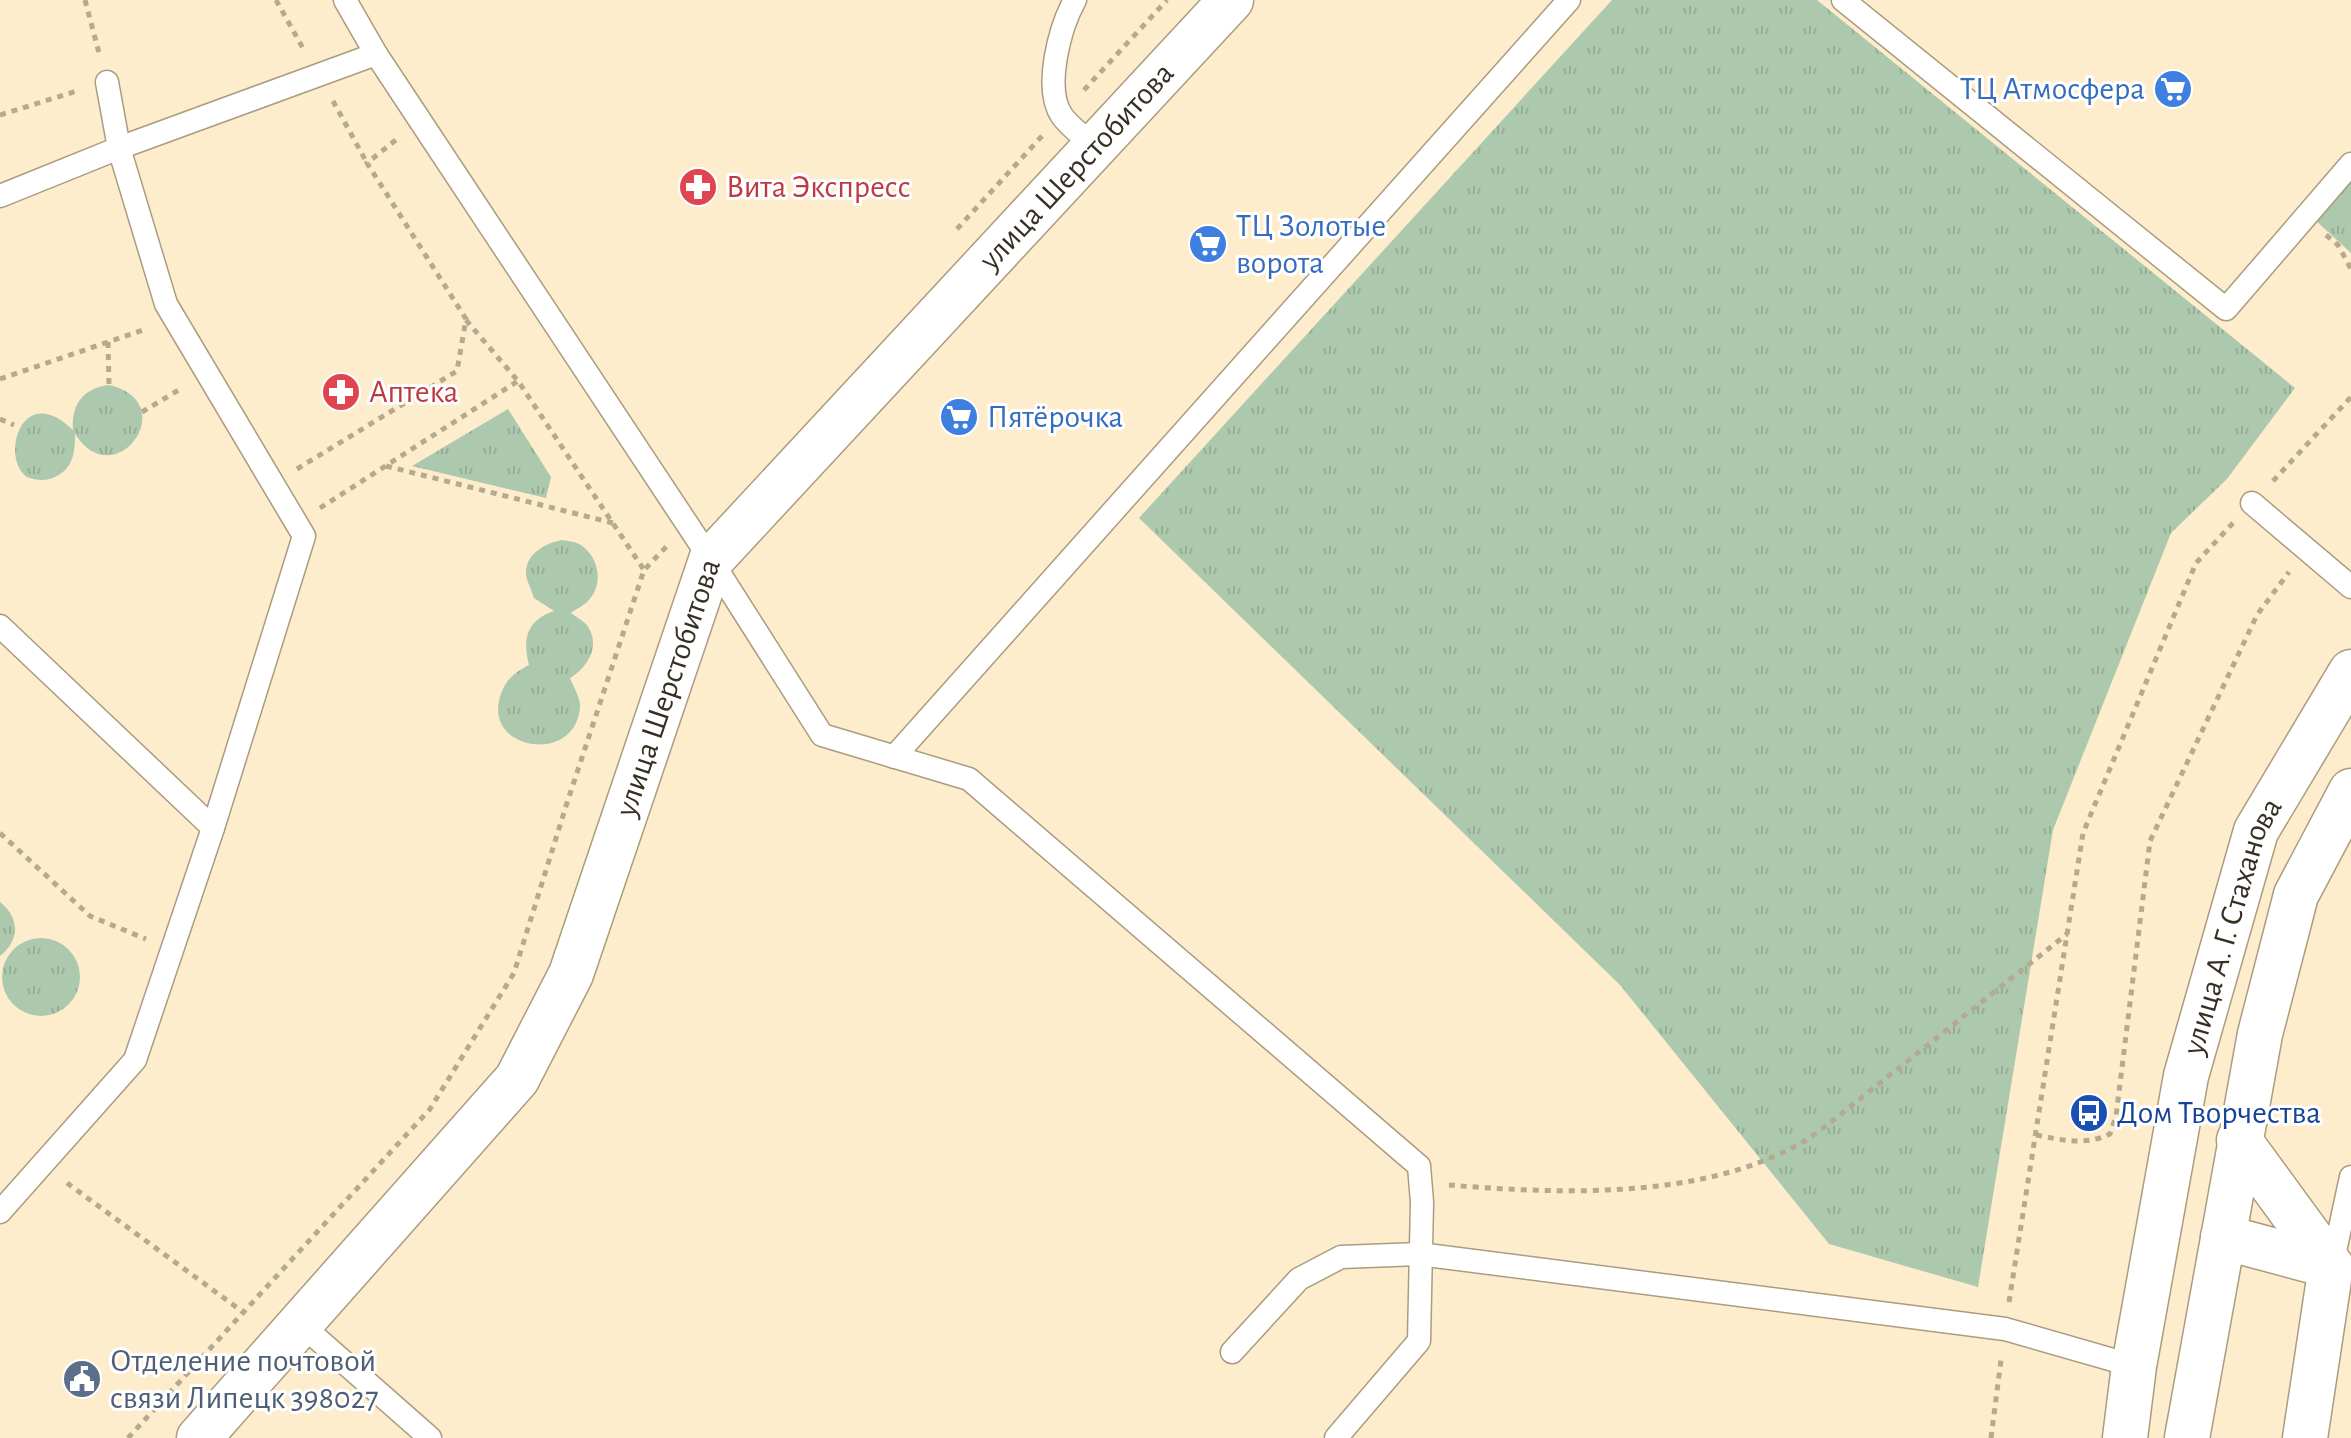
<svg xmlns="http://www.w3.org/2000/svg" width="2351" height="1438" font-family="'Alegreya Sans',sans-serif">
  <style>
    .grass { fill: url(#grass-tufts) }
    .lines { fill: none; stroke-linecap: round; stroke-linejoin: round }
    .lane-casing { stroke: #ab9c7f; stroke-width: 25 }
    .street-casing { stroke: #ab9c7f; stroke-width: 47 }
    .secondary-casing { stroke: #ab9c7f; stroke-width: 47 }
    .path { stroke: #b5a990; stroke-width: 5; stroke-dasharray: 6 6; stroke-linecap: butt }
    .lane { stroke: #fff; stroke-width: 22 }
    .street { stroke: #fff; stroke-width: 44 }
    .secondary { stroke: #fff; stroke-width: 44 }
    .labels { text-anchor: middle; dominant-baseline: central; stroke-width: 6; stroke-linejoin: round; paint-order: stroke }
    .shop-label { font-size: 32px; fill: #366cbe; stroke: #fff; text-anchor: start }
    .street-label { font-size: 32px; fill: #363024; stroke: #fff }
    .health-label { font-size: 32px; fill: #be3a42; stroke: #fff; text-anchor: start }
    .transit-label { font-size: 32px; fill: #164399; stroke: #fff; text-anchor: start }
    .service-label { font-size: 32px; fill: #4e5e75; stroke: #fff; text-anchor: start }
  </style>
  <defs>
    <pattern id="grass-tufts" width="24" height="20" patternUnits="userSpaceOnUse" patternTransform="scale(2)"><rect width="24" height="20" fill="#adc9ad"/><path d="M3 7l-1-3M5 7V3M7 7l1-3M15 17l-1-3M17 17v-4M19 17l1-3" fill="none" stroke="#95ad95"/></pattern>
  </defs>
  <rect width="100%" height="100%" fill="#fdedcd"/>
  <g class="grass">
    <polygon points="1612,0 1817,0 2295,388 2227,479 2171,533 2053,830 1978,1287 1829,1244 1620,985 1139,518"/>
    <polygon points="2351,176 2351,253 2314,219"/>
    <path d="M109,385C184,402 115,497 75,434C75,450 74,467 57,476C48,481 37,481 27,477C0,458 21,380 73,430C71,405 83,388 109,385Z"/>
    <polygon points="508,409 551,477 546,498 412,466"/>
    <path d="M562,540C568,541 576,542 581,545C600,558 604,586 587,602C583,606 576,609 571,613C575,616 582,620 586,624C602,644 588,667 570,678C573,686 581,699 580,707C576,764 488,751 499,701C504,681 512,674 529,665C522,639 527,620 554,611L534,598C532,591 526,580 526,573C526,553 546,543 562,540Z"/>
    <path d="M0,902C20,918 20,940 0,956Z"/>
    <circle cx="41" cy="977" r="39"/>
  </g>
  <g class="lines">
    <defs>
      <g id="lane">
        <polyline points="345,0 376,54"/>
        <path d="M1075,0C1060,27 1043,88 1062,116C1070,127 1084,137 1095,147"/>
        <polyline points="1843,0 2226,309 2351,164"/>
        <polyline points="0,196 119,148 376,54 711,560 822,735 969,779 1419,1166 1422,1202 1419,1341 1336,1438"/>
        <polyline points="2252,503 2351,587"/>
        <polyline points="0,626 213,828"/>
        <polyline points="894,757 1569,0"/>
        <polyline points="0,1212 135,1060 213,828 304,536 166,304 119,148 107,82"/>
        <polyline points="2332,1265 2351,1177"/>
        <polyline points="312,1334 430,1438"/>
        <polyline points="1232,1352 1299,1279 1341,1257 1419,1254 2005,1329 2134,1366"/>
      </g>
      <g id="street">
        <polyline points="2239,1140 2331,1266 2305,1438"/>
        <polyline points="2223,1237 2331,1266"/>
        <path id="s1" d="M199,1438L517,1079L571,974L711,560L1231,0"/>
      </g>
      <g id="secondary">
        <path id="s2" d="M2125,1438L2134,1366L2186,1076L2256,831L2351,672"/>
        <polyline points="2187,1438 2260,1034 2296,895 2351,791"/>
      </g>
    </defs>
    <use href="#lane" class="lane-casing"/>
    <use href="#street" class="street-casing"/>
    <use href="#secondary" class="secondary-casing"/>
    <g class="path">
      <polyline points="85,0 99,53"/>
      <polyline points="276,0 304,50"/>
      <polyline points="1084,90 1167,0"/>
      <polyline points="333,101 367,163"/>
      <polyline points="0,115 80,90"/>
      <polyline points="957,229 1042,136"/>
      <polyline points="2326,235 2338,245 2351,269"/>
      <polyline points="466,320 518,381 644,570"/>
      <polyline points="108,342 109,385"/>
      <polyline points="0,379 146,329"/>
      <polyline points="142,412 182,388"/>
      <polyline points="0,419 14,425"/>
      <polyline points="386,466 613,523"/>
      <polyline points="297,469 457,371 466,319 367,163 397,139"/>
      <polyline points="2273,481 2351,397"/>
      <polyline points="320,508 518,381"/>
      <polyline points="0,833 90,916 146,939"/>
      <path d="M2036,1135C2062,1140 2085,1146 2110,1134L2116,1116L2150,841L2257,615L2289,572"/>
      <polyline points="67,1183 243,1312"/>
      <path d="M1449,1185C1560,1194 1701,1200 1801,1143C1814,1136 1825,1126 1836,1118L2067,934"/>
      <polyline points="2009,1302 2083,833 2196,563 2233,523"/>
      <polyline points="128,1438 430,1109 514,973 566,806 644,570 667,546"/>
      <polyline points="1991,1438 2001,1360"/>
    </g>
    <use href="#lane" class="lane"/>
    <use href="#street" class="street"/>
    <use href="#secondary" class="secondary"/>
  </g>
  <defs>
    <symbol id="supermarket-disc" viewBox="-11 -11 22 22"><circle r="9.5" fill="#3f7fe0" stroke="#fff"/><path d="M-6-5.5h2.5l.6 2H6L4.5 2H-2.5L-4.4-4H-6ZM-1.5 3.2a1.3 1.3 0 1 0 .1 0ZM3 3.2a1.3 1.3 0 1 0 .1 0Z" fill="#fff"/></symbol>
    <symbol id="pharmacy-disc" viewBox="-11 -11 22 22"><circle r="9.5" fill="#e0444e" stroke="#fff"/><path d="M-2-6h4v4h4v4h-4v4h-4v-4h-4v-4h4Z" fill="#fff"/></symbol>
    <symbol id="bus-disc" viewBox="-11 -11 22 22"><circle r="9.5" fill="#1a4fb4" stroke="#fff"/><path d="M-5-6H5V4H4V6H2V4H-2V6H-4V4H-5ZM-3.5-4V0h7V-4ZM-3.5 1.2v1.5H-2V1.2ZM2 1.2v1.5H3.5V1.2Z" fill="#fff"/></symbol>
    <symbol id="civic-disc" viewBox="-11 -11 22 22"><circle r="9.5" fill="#5c6f8a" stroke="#fff"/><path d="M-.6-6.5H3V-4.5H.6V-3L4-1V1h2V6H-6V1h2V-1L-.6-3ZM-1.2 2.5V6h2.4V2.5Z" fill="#fff"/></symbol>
  </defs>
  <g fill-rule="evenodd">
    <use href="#supermarket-disc" x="2151" y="67" width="44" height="44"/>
    <use href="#pharmacy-disc" x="676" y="165" width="44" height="44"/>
    <use href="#supermarket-disc" x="1186" y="222" width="44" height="44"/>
    <use href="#pharmacy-disc" x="319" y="370" width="44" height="44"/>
    <use href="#supermarket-disc" x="937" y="395" width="44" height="44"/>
    <use href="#bus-disc" x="2067" y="1091" width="44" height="44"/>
    <use href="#civic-disc" x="60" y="1357" width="44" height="44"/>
  </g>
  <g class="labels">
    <g class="shop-label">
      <text x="2145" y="89" text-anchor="end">ТЦ Атмосфера</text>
      <text x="1236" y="226">ТЦ Золотые<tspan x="1236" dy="37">ворота</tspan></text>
      <text x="987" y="417">Пятёрочка</text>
    </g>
    <g class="street-label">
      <text stroke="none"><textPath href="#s1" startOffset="1572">улица Шерстобитова</textPath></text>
      <text stroke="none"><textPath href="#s1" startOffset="900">улица Шерстобитова</textPath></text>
      <text stroke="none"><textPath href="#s2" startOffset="524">улица А. Г. Стаханова</textPath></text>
    </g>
    <g class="health-label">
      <text x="726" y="187">Вита Экспресс</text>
      <text x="369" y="392">Аптека</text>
    </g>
    <g class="transit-label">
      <text x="2117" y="1113">Дом Творчества</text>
    </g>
    <g class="service-label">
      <text x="110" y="1361">Отделение почтовой<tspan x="110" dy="37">связи Липецк 398027</tspan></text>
    </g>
  </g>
</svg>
